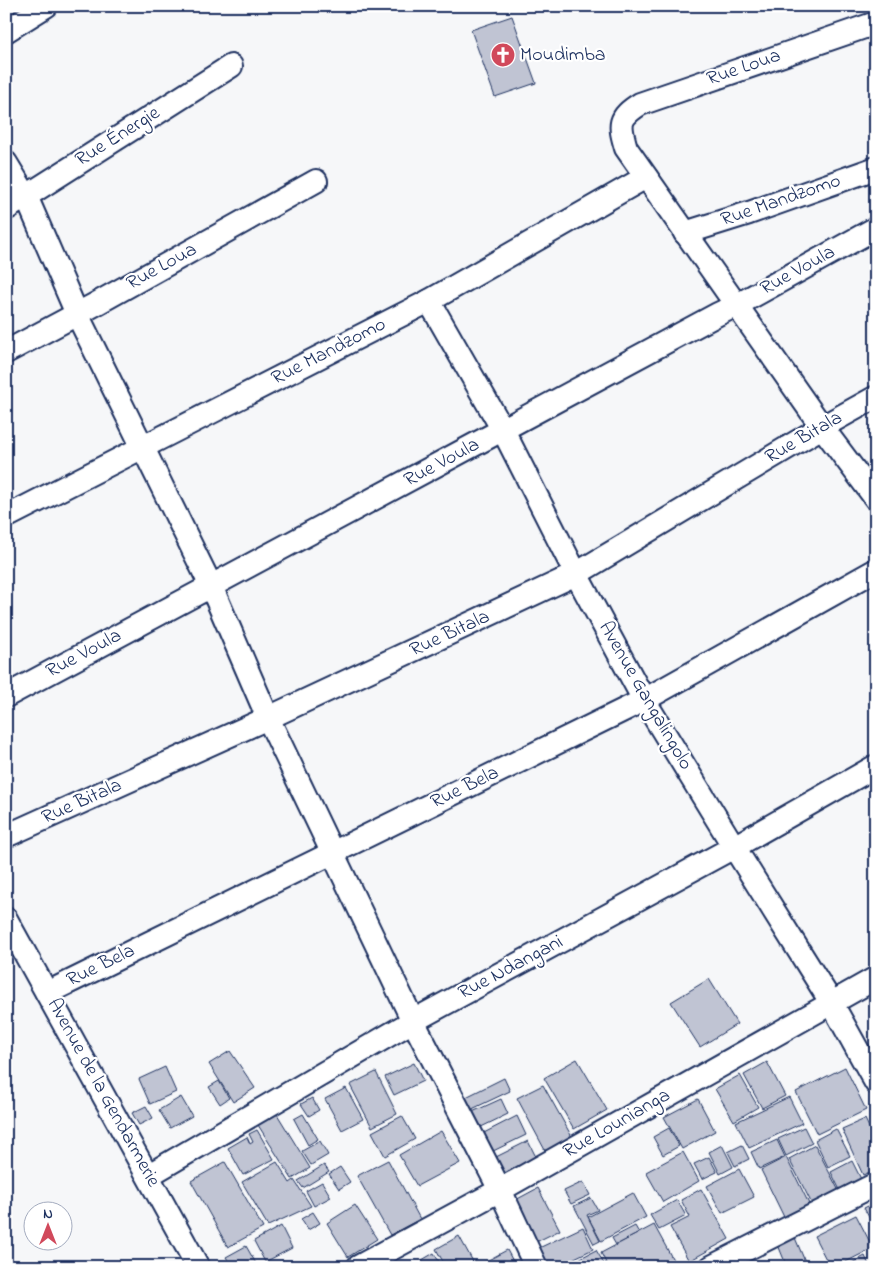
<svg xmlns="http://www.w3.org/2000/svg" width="882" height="1273" font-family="'Indie Flower',sans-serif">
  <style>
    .building { fill: #c0c4d3; stroke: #1b2f5e }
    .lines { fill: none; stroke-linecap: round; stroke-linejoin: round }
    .minor-casing { stroke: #1b2f5e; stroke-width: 26 }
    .minor { stroke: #fff; stroke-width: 22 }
    .labels { text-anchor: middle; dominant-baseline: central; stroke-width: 4.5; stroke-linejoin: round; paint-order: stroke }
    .poi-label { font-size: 20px; fill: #1b2f5e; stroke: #fff; text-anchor: start }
    .street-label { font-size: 20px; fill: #1b2f5e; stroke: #fff }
  </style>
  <rect width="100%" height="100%" fill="#f6f7f9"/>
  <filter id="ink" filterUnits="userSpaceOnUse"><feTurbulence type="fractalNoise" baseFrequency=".02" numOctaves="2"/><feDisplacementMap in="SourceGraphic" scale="10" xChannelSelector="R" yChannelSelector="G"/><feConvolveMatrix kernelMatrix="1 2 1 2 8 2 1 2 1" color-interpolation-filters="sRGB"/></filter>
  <g filter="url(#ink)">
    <g class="building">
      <polygon points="512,16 536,83 495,97 471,30"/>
      <polygon points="709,979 737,1024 700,1047 671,1002"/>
      <polygon points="230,1051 255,1088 233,1102 209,1064"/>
      <polygon points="577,1059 607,1110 574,1129 544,1078"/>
      <polygon points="767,1062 785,1096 762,1108 744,1075"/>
      <polygon points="414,1063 423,1081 394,1095 385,1077"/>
      <polygon points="165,1067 176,1092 150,1104 139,1079"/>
      <polygon points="845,1067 866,1110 817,1134 796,1092"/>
      <polygon points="376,1072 397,1114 372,1127 350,1085"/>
      <polygon points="740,1075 758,1107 734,1121 715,1089"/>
      <polygon points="504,1078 510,1091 470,1110 464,1098"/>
      <polygon points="219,1081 229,1098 220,1104 209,1087"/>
      <polygon points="543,1085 572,1137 546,1152 517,1098"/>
      <polygon points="346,1088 363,1119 342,1130 325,1099"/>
      <polygon points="181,1097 192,1116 170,1128 159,1110"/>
      <polygon points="789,1097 802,1123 749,1148 736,1122"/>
      <polygon points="312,1098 319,1110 309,1116 301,1104"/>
      <polygon points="501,1099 508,1114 475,1130 468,1114"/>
      <polygon points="698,1099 715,1131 682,1149 664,1117"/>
      <polygon points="146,1106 153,1118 139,1125 132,1113"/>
      <polygon points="277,1114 310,1168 292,1179 258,1125"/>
      <polygon points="303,1114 318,1139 308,1145 294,1119"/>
      <polygon points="402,1116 415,1139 385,1156 372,1132"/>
      <polygon points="517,1116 526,1135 487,1154 478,1136"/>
      <polygon points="865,1119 876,1142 876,1169 863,1175 842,1129"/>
      <polygon points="804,1127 812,1143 786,1156 778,1139"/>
      <polygon points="669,1128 679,1146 663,1155 653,1137"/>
      <polygon points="836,1129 850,1156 828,1167 815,1140"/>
      <polygon points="257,1130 274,1159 243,1175 228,1148 247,1137 250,1144 253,1142 249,1134"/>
      <polygon points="441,1131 460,1163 417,1186 399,1155"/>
      <polygon points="777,1140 785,1157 759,1169 751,1152"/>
      <polygon points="320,1141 328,1155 311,1165 302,1151"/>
      <polygon points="528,1141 537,1159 505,1175 496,1157"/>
      <polygon points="722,1145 733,1167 720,1174 709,1152"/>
      <polygon points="742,1145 749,1159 735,1166 728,1152"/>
      <polygon points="815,1145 839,1191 812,1204 789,1159"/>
      <polygon points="683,1152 699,1181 663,1202 646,1172"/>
      <polygon points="709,1157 717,1172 702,1179 694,1164"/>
      <polygon points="786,1157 809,1204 784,1217 761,1170"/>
      <polygon points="388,1160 420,1219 390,1235 357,1176"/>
      <polygon points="852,1161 861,1179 840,1190 831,1172"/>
      <polygon points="225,1162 263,1228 228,1247 191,1181"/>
      <polygon points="277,1162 290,1183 294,1180 311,1206 268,1226 242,1182"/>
      <polygon points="324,1165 329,1172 303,1188 298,1181"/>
      <polygon points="340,1167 350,1182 339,1189 329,1174"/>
      <polygon points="739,1169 754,1197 722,1213 707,1186"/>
      <polygon points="322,1182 331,1197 314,1206 306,1191"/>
      <polygon points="583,1182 590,1195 571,1204 564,1191"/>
      <polygon points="538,1188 560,1230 532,1244 510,1203"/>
      <polygon points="701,1189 729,1239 689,1261 670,1227 690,1217 681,1200"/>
      <polygon points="633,1193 646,1217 601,1241 588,1217"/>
      <polygon points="591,1198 598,1210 587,1215 600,1241 594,1244 574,1206"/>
      <polygon points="677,1200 686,1216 659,1230 650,1215"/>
      <polygon points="876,1202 876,1230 864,1208"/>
      <polygon points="355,1205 377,1239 348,1257 327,1223"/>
      <polygon points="313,1212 320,1223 308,1230 301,1219"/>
      <polygon points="856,1215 873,1248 836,1267 830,1267 814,1236"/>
      <polygon points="654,1225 677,1267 608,1267 601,1253"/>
      <polygon points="281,1226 292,1248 265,1262 254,1241"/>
      <polygon points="635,1226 639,1233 616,1245 612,1238"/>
      <polygon points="583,1227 593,1249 556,1267 548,1267 539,1248"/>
      <polygon points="793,1233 807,1266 804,1267 787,1267 776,1240"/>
      <polygon points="459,1236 476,1267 446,1267 436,1249"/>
      <polygon points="246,1246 258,1267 232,1267 226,1257"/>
      <polygon points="507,1250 516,1267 507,1267 504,1260 492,1267 483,1267 481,1264"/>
      <polygon points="596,1250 606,1267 578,1267 575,1261"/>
      <polygon points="434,1253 442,1267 426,1267 422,1260"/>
      <polygon points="865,1256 870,1267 844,1267"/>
      <polygon points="574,1261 576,1267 562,1267"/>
    </g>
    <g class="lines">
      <defs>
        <g id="minor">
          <path d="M876,23L640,104C618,118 619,124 626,148L822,427L876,499"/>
          <polyline points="6,31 46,6"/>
          <polyline points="6,163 26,196 77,314 211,586 268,718 413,1021 500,1190 536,1267"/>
          <polyline points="6,209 231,66"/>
          <polyline points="685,233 749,213 876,168"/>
          <polyline points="429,301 503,430 576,574 644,700 734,847 831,1002 876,1083"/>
          <polyline points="6,352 94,305 316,181"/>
          <polyline points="6,517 429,301 646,177"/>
          <polyline points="6,696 718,314 737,305 876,228"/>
          <polyline points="6,836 268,718 576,574 822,427 876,397"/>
          <polyline points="6,919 198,1267"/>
          <polyline points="47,993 644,700 876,570"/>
          <polyline points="149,1175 413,1021 734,847 876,766"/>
          <polyline points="358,1267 500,1190 876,978"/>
          <polyline points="711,1267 876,1184"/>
        </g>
      </defs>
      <use href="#minor" class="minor-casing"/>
      <use href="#minor" class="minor"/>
    </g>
  </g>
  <defs>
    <symbol id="church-disc" viewBox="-11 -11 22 22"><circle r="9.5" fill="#d1495b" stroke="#fff"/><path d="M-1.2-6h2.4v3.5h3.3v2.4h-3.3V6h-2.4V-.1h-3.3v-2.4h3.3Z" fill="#fff"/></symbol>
  </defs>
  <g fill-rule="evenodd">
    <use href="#church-disc" x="489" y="41" width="28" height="28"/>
  </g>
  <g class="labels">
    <g class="poi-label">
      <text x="520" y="55">Moudimba</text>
    </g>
    <g class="street-label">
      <text transform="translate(744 68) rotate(-19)">Rue Loua</text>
      <text transform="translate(118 137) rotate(-32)">Rue Énergie</text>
      <text transform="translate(781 201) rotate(-19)">Rue Mandzomo</text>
      <text transform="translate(162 267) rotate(-29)">Rue Loua</text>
      <text transform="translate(798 271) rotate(-29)">Rue Voula</text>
      <text transform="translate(329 352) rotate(-27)">Rue Mandzomo</text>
      <text transform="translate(804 438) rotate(-30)">Rue Bitala</text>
      <text transform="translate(442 463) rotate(-28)">Rue Voula</text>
      <text transform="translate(450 634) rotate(-25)">Rue Bitala</text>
      <text transform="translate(84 654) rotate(-28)">Rue Voula</text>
      <text transform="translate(645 696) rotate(60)">Avenue Gangalingolo</text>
      <text transform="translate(465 788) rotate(-26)">Rue Bela</text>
      <text transform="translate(82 802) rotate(-24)">Rue Bitala</text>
      <text transform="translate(101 966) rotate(-26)">Rue Bela</text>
      <text transform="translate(511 968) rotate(-28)">Rue Ndangani</text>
      <text transform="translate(103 1093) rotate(61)">Avenue de la Gendarmerie</text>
      <text transform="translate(617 1124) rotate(-30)">Rue Lounianga</text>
    </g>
  </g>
  <rect width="882" height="1273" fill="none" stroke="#fff" stroke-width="25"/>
  <rect x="12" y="12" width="857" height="1248" fill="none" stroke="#1b2f5e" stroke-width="2" filter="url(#ink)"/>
  <g transform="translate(48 1226)"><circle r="24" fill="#ffffff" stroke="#a4acbf"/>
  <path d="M0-4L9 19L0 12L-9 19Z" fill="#d1495b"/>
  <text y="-8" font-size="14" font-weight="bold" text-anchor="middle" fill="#1b2f5e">N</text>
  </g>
</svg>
